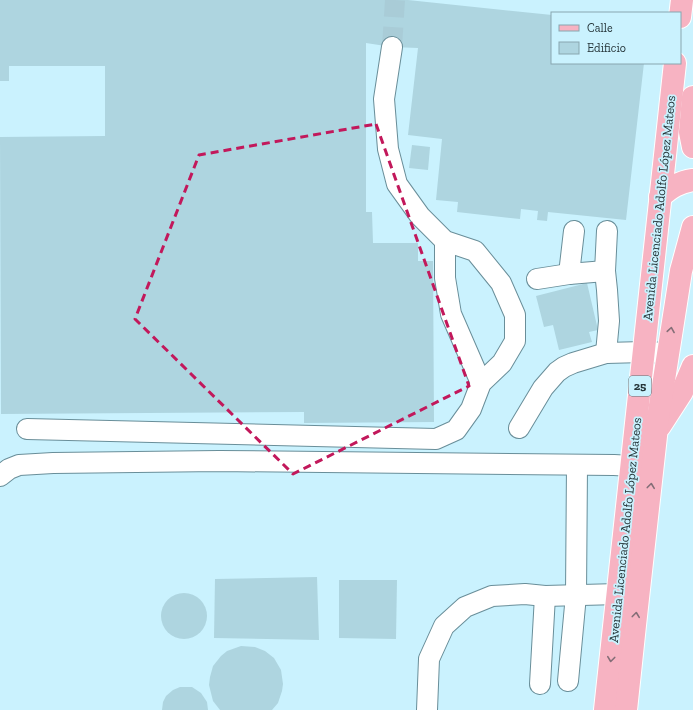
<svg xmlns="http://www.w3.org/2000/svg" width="693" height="710" font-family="'Zilla Slab',serif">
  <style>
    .building { fill: #aed5e0 }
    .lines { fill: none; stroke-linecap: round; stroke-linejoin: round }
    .minor-tunnel { stroke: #a9ccd7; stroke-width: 20; stroke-dasharray: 20 10; stroke-linecap: butt }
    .minor-casing { stroke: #698e99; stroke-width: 22 }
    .major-casing { stroke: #fff; stroke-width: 24 }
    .minor { stroke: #fff; stroke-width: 20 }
    .major { stroke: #f7b3c2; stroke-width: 22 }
    .oneway { stroke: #846e77 }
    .marked { fill: none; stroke: #c2185b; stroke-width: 3; stroke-dasharray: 8 5; stroke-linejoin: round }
    .labels { text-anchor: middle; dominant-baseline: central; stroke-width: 3.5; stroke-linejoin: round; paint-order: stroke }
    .shield { fill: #caf2fe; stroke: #566e74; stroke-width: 1 }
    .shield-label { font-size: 12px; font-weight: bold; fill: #253539 }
    .street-label { font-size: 13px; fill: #253539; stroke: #caf2fe }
  </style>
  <rect width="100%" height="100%" fill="#caf2fe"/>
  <g class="building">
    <polygon points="0,0 408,0 552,15 552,63 644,63 626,220 548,212 547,221 537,220 538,211 521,209 520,219 457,212 458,202 436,200 442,139 408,135 418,48 392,47 366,43 366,212 372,212 373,243 418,243 418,261 433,261 434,422 304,423 304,412 1,414 0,137 105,136 105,66 9,66 9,81 0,81"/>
    <polygon points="412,145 430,147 428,170 409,168"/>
    <polygon points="587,283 598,330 589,332 592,342 559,350 553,325 544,327 536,296"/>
    <polygon points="317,577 319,640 214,638 215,579"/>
    <polygon points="339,580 397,580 396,639 339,638"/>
    <circle cx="184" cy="616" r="23"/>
    <polygon points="241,646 255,647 265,651 274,658 281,670 283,684 282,691 278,703 272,710 220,710 213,701 209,685 210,677 213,666 221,656 227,651"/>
    <polygon points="180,687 192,687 201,693 207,702 208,710 162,710 163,702 166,696 173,690"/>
  </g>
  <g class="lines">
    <polyline class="minor-tunnel" points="392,47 395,0"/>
    <defs>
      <g id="minor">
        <polyline points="445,241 445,278 451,314 481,383"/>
        <polyline points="569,274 574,231"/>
        <polyline points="537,279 569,274 605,271"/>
        <polyline points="606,353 609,321 607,290 605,271 607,231"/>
        <polyline points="519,428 543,388 557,372 564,367 573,363 606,353 643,352 668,353"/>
        <polyline points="27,429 436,439 456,430 471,409 481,383 502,363 515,341 515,315 501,283 475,251 445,241 420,216 397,184 388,149 384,99 392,47"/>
        <polyline points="0,476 9,469 19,465 53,463 219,461 614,465 631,466"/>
        <polyline points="568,681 576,595 577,465"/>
        <polyline points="540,684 545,596"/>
        <polyline points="427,710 429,659 444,626 465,607 492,596 525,594 545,596 618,594"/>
      </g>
      <g id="major">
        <polyline points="680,17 682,0"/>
        <polyline points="693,97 690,132 693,147"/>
        <path d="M660,197C670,188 679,182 693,180"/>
        <polyline points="660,426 682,392 693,366"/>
        <polyline points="605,710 675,63"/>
        <polyline points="626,710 635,625 658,418 681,271 693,227"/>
      </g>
    </defs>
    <use href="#minor" class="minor-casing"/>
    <use href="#major" class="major-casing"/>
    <use href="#minor" class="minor"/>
    <use href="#major" class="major"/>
  </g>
  <defs><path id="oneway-chevron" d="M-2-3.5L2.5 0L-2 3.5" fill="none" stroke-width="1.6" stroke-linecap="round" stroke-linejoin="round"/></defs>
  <g class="oneway">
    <use href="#oneway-chevron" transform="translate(671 330) rotate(-81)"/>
    <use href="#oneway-chevron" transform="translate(651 486) rotate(-83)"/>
    <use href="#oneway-chevron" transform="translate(636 615) rotate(-83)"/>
    <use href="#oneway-chevron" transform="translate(611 659) rotate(97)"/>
  </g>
  <path class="marked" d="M376,124L469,386L293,474L135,319L199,155Z"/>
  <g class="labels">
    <rect class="shield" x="629" y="376" width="22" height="20" rx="3"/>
    <g class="shield-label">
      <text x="640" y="386">25</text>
    </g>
    <g class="street-label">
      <text transform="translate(659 208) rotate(-84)">Avenida Licenciado Adolfo López Mateos</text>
      <text transform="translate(625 530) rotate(-84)">Avenida Licenciado Adolfo López Mateos</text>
    </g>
  </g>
  <rect x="551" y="12" width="130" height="52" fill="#caf2fe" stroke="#88a6af"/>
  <rect x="559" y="25" width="20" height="6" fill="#f7b3c2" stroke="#88a6af"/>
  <text x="587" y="32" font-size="12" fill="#253539">Calle</text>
  <rect x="559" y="42" width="20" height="12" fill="#aed5e0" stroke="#88a6af"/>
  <text x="587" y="52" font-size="12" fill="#253539">Edificio</text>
</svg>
